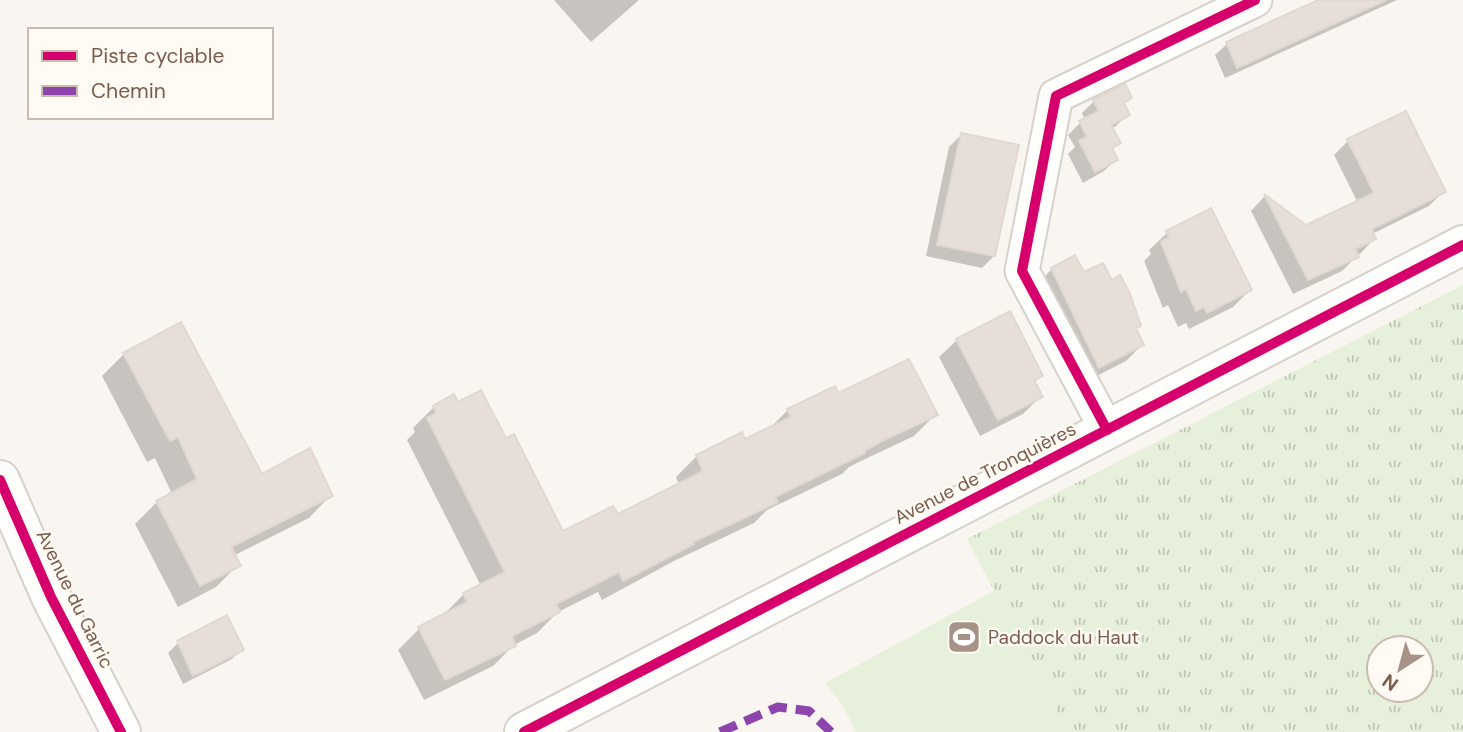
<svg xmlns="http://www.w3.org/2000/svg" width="1463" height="732" font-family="'DM Sans',sans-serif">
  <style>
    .grass { fill: url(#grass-tufts); fill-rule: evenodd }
    .garden { fill: #e7f0db }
    .shadow { fill: #0003 }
    .building { fill: #e6ded7; stroke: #e2d8d2; stroke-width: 2 }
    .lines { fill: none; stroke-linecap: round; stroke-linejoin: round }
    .minor-casing { stroke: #d7d1cb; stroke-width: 37 }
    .tertiary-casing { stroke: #d7d1cb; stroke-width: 42 }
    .minor { stroke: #fefefd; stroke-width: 33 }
    .tertiary { stroke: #fefefd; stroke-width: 38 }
    .quiet { stroke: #8e44ad; stroke-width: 9; stroke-dasharray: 18 9; stroke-linecap: butt }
    .cycleway-casing { stroke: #fffaf3; stroke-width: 15 }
    .cycleway { stroke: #d6006c; stroke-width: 10 }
    .labels { text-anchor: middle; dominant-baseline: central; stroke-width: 5; stroke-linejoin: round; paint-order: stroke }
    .street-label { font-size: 19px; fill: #7a5c4d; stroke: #fffaf3 }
    .poi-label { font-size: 19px; fill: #7a5c4d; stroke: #fffaf3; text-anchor: start }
  </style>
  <defs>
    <pattern id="grass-tufts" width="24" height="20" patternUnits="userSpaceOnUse" patternTransform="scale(1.75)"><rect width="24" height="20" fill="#e7f0db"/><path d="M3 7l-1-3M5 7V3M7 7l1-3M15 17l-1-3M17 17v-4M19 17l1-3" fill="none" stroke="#c0c6b4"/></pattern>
  </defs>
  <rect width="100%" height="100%" fill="#f9f5f0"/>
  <path class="grass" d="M1463,285V732H1068L967,539ZM1379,648H1421V690H1379Z"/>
  <polygon class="garden" points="994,591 1068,732 856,732 843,706 825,683"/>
  <g class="shadow">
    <polygon points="554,0 639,0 591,42"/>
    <polygon points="1323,0 1397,0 1225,78 1215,55 1227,44"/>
    <polygon points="1130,98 1123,105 1128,114 1116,126 1111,129 1119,143 1111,150 1116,160 1104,171 1083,183 1068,154 1075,147 1068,135 1080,123 1085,120 1082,113 1094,101"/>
    <polygon points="961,135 994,256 982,268 926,256 949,147"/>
    <polygon points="1348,141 1444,191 1429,206 1372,234 1374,239 1360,254 1356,255 1357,256 1342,271 1293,294 1251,211 1264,197 1306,227 1358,203 1334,155"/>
    <polygon points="1167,233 1250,290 1233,307 1189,329 1186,323 1178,327 1168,305 1163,308 1144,261 1151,254 1149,250"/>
    <polygon points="1052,269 1139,325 1135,330 1142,345 1126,361 1083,383 1036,285"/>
    <polygon points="957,340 1041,375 1034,383 1041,396 1023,414 980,436 939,357"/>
    <polygon points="124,354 262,476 330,496 309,518 233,556 238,565 216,587 178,607 135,524 157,502 172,494 155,458 147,462 102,376"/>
    <polygon points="838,395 935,415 914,436 861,461 849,467 842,474 767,510 754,523 674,561 602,600 598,592 558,612 537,633 514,645 493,666 424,700 398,650 419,629 443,615 464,594 481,586 407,440 415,432 413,428 434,407 457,404 505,441 563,533 617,517 679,485 676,477 697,456 745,441 768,430 788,410"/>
    <polygon points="178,643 242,649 232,659 183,684 168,653"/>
  </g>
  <g class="building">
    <polygon points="1318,0 1386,0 1237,68 1226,42"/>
    <polygon points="1125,84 1132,98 1124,103 1130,115 1111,125 1121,143 1112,148 1118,160 1095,172 1079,141 1087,137 1079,121 1099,111 1093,100"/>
    <polygon points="1406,111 1446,192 1372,229 1376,239 1355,249 1359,257 1308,280 1264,194 1306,225 1374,193 1347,139"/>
    <polygon points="961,133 1019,145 995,256 937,245"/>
    <polygon points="1211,208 1252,290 1207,313 1204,307 1196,311 1186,289 1181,292 1161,242 1169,237 1166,231"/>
    <polygon points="1075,255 1084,272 1103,263 1112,280 1120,275 1130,294 1141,326 1136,328 1144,345 1099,368 1051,268"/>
    <polygon points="1010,311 1043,376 1034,380 1043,397 998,420 956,339"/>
    <polygon points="181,322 262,474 310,448 333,496 231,547 241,566 200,586 156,501 197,479 178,437 170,441 123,353"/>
    <polygon points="909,359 938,415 884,440 864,451 865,453 775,497 778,502 693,542 694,544 623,581 619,572 556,604 560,612 512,636 516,646 445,680 418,627 467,602 463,593 505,572 427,418 436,413 433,406 454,394 458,402 481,390 506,438 514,434 563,531 613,506 618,514 703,471 696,455 742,432 745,439 791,417 787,409 835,386 838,393"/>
    <polygon points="227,615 244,650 193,676 177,641"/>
  </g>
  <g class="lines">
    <defs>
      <polyline id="minor" points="1107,430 1022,271 1056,96 1255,0"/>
      <g id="tertiary">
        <polyline points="0,480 51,597 121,732"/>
        <polyline points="524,732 1463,245"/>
      </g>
    </defs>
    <use href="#minor" class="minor-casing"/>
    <use href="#tertiary" class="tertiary-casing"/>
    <use href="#minor" class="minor"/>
    <use href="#tertiary" class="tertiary"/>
    <polyline class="quiet" points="720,732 778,707 809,711 831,732"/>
    <defs>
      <g id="cycleway">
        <polyline points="1107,430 1022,271 1056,96 1255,0"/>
        <polyline points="0,480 51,597 121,732"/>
        <polyline points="524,732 1463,245"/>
      </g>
    </defs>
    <use href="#cycleway" class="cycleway-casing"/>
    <use href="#cycleway" class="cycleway"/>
  </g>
  <defs>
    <symbol id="stadium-square" viewBox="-11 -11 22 22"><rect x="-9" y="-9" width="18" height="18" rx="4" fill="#a69286" stroke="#fffaf3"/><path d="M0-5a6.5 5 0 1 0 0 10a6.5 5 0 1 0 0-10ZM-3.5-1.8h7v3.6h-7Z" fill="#fff"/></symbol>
  </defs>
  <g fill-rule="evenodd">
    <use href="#stadium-square" x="945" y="618" width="38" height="38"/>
  </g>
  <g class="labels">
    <g class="street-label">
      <text transform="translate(985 473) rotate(-27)">Avenue de Tronquières</text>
      <text transform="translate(75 599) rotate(64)">Avenue du Garric</text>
    </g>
    <g class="poi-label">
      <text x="988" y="637">Paddock du Haut</text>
    </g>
  </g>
  <rect x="28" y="28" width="245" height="91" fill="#fffaf3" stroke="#cabbb1" stroke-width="2"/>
  <rect x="42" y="51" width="35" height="10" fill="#d6006c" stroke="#cabbb1" stroke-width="2"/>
  <text x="91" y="63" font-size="21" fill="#7a5c4d">Piste cyclable</text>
  <rect x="42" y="86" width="35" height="10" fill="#8e44ad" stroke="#cabbb1" stroke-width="2"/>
  <text x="91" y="98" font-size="21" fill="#7a5c4d">Chemin</text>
  <g transform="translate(1400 669) rotate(216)"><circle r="33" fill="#fffaf3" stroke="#cabbb1" stroke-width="2"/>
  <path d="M0-5L12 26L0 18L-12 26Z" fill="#a69286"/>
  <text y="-10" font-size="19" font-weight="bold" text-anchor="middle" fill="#7a5c4d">N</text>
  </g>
</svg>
